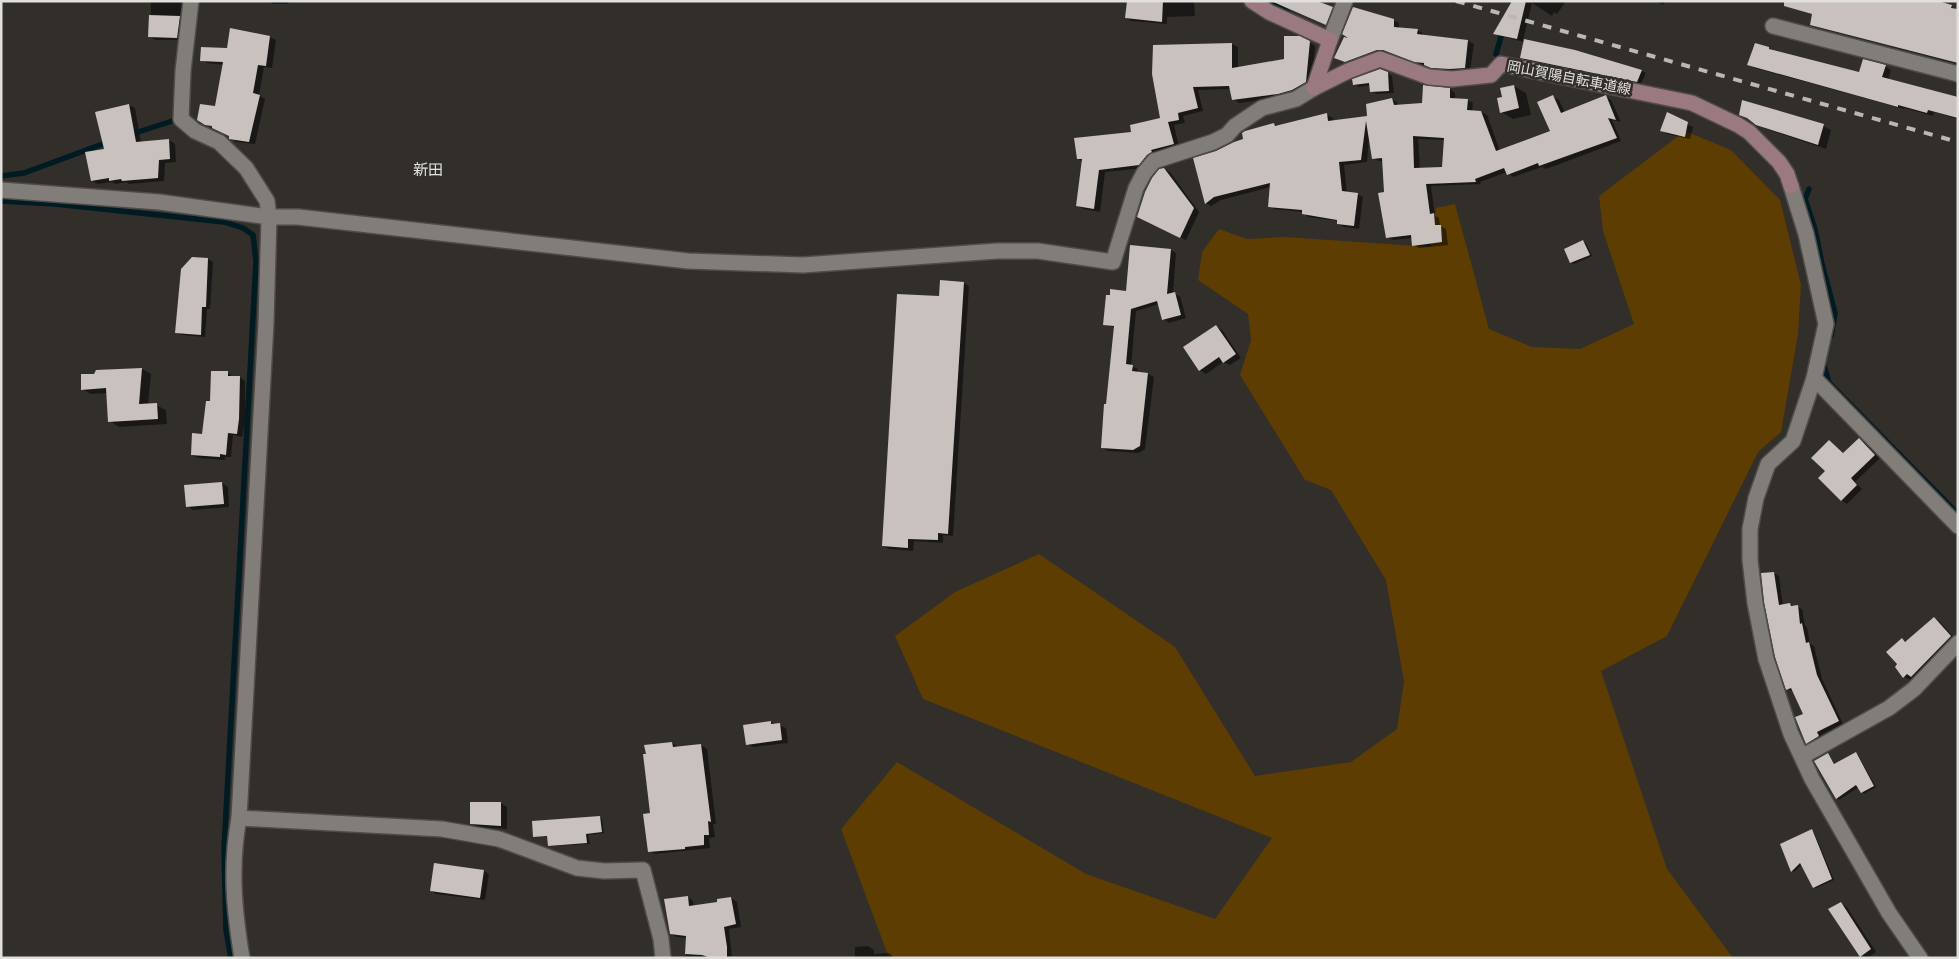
<svg xmlns="http://www.w3.org/2000/svg" width="1959" height="959" font-family="'Fira Sans','Noto Sans JP',sans-serif">
  <style>
    .green { fill: #5d3d02 }
    .shadow { fill: #0007; fill-rule: evenodd }
    .lines { fill: none; stroke-linecap: round; stroke-linejoin: round }
    .stream { stroke: #001b22; stroke-width: 5.5 }
    .building { fill: #c8c1be; fill-rule: evenodd }
    .minor-casing { stroke: #4e4b48; stroke-width: 18 }
    .secondary-casing { stroke: #4e4b48; stroke-width: 18 }
    .minor { stroke: #817d78; stroke-width: 15 }
    .secondary { stroke: #9b7980; stroke-width: 15 }
    .rail { stroke: #bab7b4; stroke-width: 4; stroke-dasharray: 9 9; stroke-linecap: butt }
    .labels { text-anchor: middle; dominant-baseline: central; stroke-width: 5; stroke-linejoin: round; paint-order: stroke }
    .street-label { font-size: 14px; fill: #e2e0dd; stroke: #322e2a }
    .neighbourhood-label { font-size: 15px; fill: #e2e0dd; stroke: #322e2a }
  </style>
  <rect width="100%" height="100%" fill="#322e2a"/>
  <polygon class="green" points="1685,131 1731,150 1780,200 1801,285 1798,334 1781,432 1758,452 1667,636 1601,671 1667,869 1733,958 889,958 841,829 897,762 1086,874 1215,919 1272,838 923,699 895,636 955,592 1039,554 1175,647 1255,776 1351,762 1397,729 1404,681 1386,580 1331,490 1305,480 1240,375 1251,340 1248,314 1198,280 1202,252 1219,229 1247,239 1285,237 1431,247 1436,208 1455,204 1489,329 1532,347 1580,349 1634,324 1603,231 1599,196"/>
  <g class="shadow">
    <polygon points="151,1 186,1 183,40 155,40 150,36"/>
    <polygon points="1128,1 1192,1 1194,3 1195,16 1167,17 1167,24 1131,21 1126,18"/>
    <polygon points="1277,1 1319,1 1319,3 1337,12 1332,27 1286,7"/>
    <polygon points="1514,1 1566,1 1557,14 1554,12 1552,16 1532,3 1523,40 1575,51 1642,71 1646,73 1641,84 1525,60 1521,58 1524,42 1500,36 1495,33"/>
    <polygon points="1657,1 1665,1 1663,5"/>
    <polygon points="1790,6 1951,6 1958,11 1958,64 1817,27 1811,24 1814,15"/>
    <polygon points="1394,20 1399,23 1399,28 1417,30 1423,33 1422,36 1468,41 1474,44 1470,71 1438,70 1389,53 1383,53 1352,64 1335,58 1353,39"/>
    <polygon points="231,30 270,37 276,40 272,68 264,67 259,95 265,99 255,144 236,142 230,136 198,120 216,108 224,65 207,63 202,60 228,50"/>
    <polygon points="1309,42 1315,46 1312,85 1285,97 1239,103 1233,99 1231,89 1198,90 1203,111 1183,116 1185,123 1174,125 1179,147 1145,168 1105,172 1100,212 1083,209 1077,205 1083,162 1078,159 1161,118 1232,44 1238,47 1238,68 1285,60"/>
    <polygon points="1753,48 1769,48 1775,52 1860,74 1885,66 1891,70 1888,80 1958,98 1958,119 1934,112 1933,116 1904,108 1904,109 1755,68 1749,65"/>
    <polygon points="1387,73 1392,76 1394,93 1377,94 1371,91 1370,85 1359,87 1354,84"/>
    <polygon points="1514,86 1526,93 1531,115 1513,119 1501,112"/>
    <path d="M1450,89L1455,93V99L1467,100L1473,103L1472,111L1481,112L1487,115L1500,151L1551,132L1553,97L1559,100L1565,113L1606,96L1611,100L1621,122L1612,120L1621,141L1546,169L1542,167L1513,177L1507,172L1480,182L1481,184L1431,186L1435,216L1439,218L1440,226L1446,229L1448,245L1419,248L1414,245L1413,238L1393,240L1387,237L1384,161H1379L1373,158L1369,139L1367,162L1344,165L1347,193L1357,194L1363,197L1359,229L1344,227L1338,224L1339,221L1308,217L1303,212L1274,209L1269,206L1271,187L1221,200L1211,206L1206,203L1216,152L1274,124L1279,126L1327,115L1333,118V122L1368,118L1391,99L1397,102L1398,106L1424,104ZM1418,139L1445,140L1443,168L1420,169Z"/>
    <polygon points="129,105 135,108 141,143 169,140 175,144 176,162 165,163 164,181 129,184 126,182 116,184 112,182 98,184 92,181 105,150"/>
    <polygon points="1740,114 1823,126 1831,130 1826,149 1766,129"/>
    <polygon points="1687,124 1693,127 1690,139 1667,134 1662,131"/>
    <polygon points="1164,169 1170,172 1199,212 1186,240 1144,220"/>
    <polygon points="1583,242 1586,243 1592,256 1574,264 1571,263 1566,250"/>
    <polygon points="1131,246 1171,250 1176,253 1173,294 1180,296 1186,318 1169,323 1164,319 1159,304 1136,311 1131,366 1138,369 1137,373 1148,374 1154,377 1145,449 1139,453 1108,451 1103,448 1115,328 1105,324 1127,292"/>
    <polygon points="208,259 213,262 210,309 207,309 205,337 181,335 176,332"/>
    <polygon points="964,283 969,286 953,536 943,535 943,543 914,541 913,551 889,549 883,546 940,298"/>
    <polygon points="1216,326 1222,330 1241,358 1230,365 1223,362 1206,374 1200,370"/>
    <polygon points="142,369 151,374 148,405 156,405 166,410 167,424 119,427 110,421 107,393 91,394 82,389"/>
    <polygon points="228,373 233,377 240,377 245,381 245,423 242,437 233,435 231,457 225,457 225,460 198,458 192,455 203,435 211,403"/>
    <polygon points="1859,439 1865,443 1880,458 1855,482 1862,489 1847,504 1841,500 1827,471 1829,442 1844,453"/>
    <polygon points="222,483 228,487 229,507 193,510 187,506"/>
    <polygon points="1774,573 1779,576 1783,606 1790,604 1802,609 1805,626 1807,627 1810,644 1814,646 1822,679 1843,724 1821,735 1823,739 1811,745 1807,743 1804,714 1793,691 1787,689"/>
    <polygon points="1934,618 1940,622 1956,640 1917,680 1913,677 1910,680 1904,677 1896,667 1902,639 1907,642"/>
    <polygon points="771,722 786,728 788,743 753,747 747,744"/>
    <polygon points="672,743 678,747 701,745 707,749 716,824 713,824 715,837 709,838 710,848 655,854 649,851 651,814"/>
    <polygon points="1828,754 1836,765 1856,754 1858,755 1876,787 1864,794 1859,787 1839,800 1837,798"/>
    <polygon points="501,803 507,807 507,829 477,827 471,824"/>
    <polygon points="599,817 602,819 604,833 588,835 590,844 552,846 549,845 549,837 535,836"/>
    <polygon points="1812,831 1814,832 1834,880 1816,888 1814,887 1802,864 1794,872 1792,871"/>
    <polygon points="484,871 489,874 485,900 436,894 431,891"/>
    <polygon points="688,897 693,901 694,906 719,903 731,898 737,902 741,927 729,929 732,958 686,958 687,938 677,937 671,934"/>
    <polygon points="1841,903 1846,906 1876,952 1868,958 1860,956"/>
    <polygon points="868,946 874,950 874,954 889,953 895,958 855,958 855,947"/>
  </g>
  <g class="lines">
    <g class="stream">
      <polyline points="274,1 286,1"/>
      <polyline points="1267,1 1287,12"/>
      <polyline points="1496,54 1503,30"/>
      <polyline points="129,135 172,121"/>
      <polyline points="1,176 24,173 108,142"/>
      <polyline points="1809,189 1805,199 1815,229 1822,264 1835,313 1831,336"/>
      <polyline points="1,201 55,204 224,222 243,228 253,235 256,261 224,849 226,930 231,958"/>
      <polyline points="1823,359 1823,362 1829,383 1958,514"/>
    </g>
  </g>
  <g class="building">
    <polygon points="1127,1 1163,1 1162,22 1125,18"/>
    <polygon points="1271,1 1317,1 1333,7 1326,25"/>
    <polygon points="1512,1 1526,1 1517,39 1493,34"/>
    <polygon points="1784,1 1938,1 1952,5 1951,8 1958,9 1958,63 1810,25 1812,14 1784,6"/>
    <polygon points="1353,7 1394,19 1394,27 1418,29 1417,34 1468,40 1465,68 1450,69 1431,68 1424,65 1424,63 1414,62 1383,50 1377,50 1345,62 1334,58 1344,37 1348,38 1342,34"/>
    <polygon points="149,15 180,16 177,38 148,37"/>
    <polygon points="230,28 270,36 266,66 258,65 253,93 260,95 249,142 229,139 229,136 212,128 212,126 205,125 197,120 200,104 215,106 223,62 200,61 201,47 227,48"/>
    <polygon points="1284,36 1300,36 1310,41 1306,82 1292,90 1278,94 1232,100 1229,86 1193,87 1198,108 1178,113 1179,120 1168,122 1174,144 1151,150 1152,152 1147,155 1139,165 1099,170 1094,209 1076,206 1082,159 1077,159 1074,138 1131,132 1130,125 1160,118 1152,74 1153,45 1232,43 1232,68 1284,59"/>
    <polygon points="1524,39 1575,50 1642,70 1637,82 1520,58"/>
    <polygon points="1755,43 1769,47 1769,49 1859,72 1863,59 1886,65 1882,77 1958,97 1958,118 1928,110 1927,113 1898,105 1898,107 1747,65"/>
    <polygon points="1380,69 1388,72 1389,91 1370,92 1369,83 1353,85 1352,79"/>
    <path d="M1423,85L1450,88V98L1468,99L1467,110L1481,111L1496,151L1550,131L1537,102L1553,95L1561,113L1606,95L1616,120L1608,118L1617,138L1539,166L1538,163L1507,175L1504,168L1475,179L1476,182L1426,184L1430,214L1434,213L1435,225H1441L1442,242L1412,246L1411,235L1386,238L1378,193L1384,192L1382,158L1372,159L1366,121L1361,160L1339,162L1342,191L1358,193L1354,226L1337,224V220L1302,214V210L1268,207L1270,183L1214,197L1205,204L1193,158L1216,151L1234,142L1243,139L1242,133L1245,131L1274,123L1275,126L1327,113L1328,121L1367,116L1366,104L1392,98L1394,105L1422,103ZM1413,136L1444,138L1442,167L1414,168Z"/>
    <polygon points="1514,85 1519,108 1500,113 1497,98 1502,97 1500,88"/>
    <polygon points="1742,100 1824,124 1818,145 1756,125 1747,118 1739,115"/>
    <polygon points="129,104 136,142 169,139 170,159 159,160 158,178 122,181 121,179 109,181 109,178 91,181 85,152 104,149 95,112"/>
    <polygon points="1667,112 1688,122 1685,137 1660,131"/>
    <polygon points="1164,168 1194,208 1180,238 1137,217 1145,192 1152,178 1159,169"/>
    <polygon points="1583,240 1590,255 1570,263 1564,249"/>
    <polygon points="1130,245 1171,249 1167,294 1175,292 1181,315 1162,320 1157,301 1131,309 1126,364 1133,365 1132,371 1148,373 1140,446 1133,450 1101,448 1104,404 1106,404 1114,326 1103,325 1106,295 1110,295 1110,289 1126,291"/>
    <polygon points="192,257 208,258 206,307 202,307 201,335 175,333 181,269"/>
    <polygon points="940,280 964,282 948,534 938,533 938,540 908,539 908,548 882,546 897,294 939,296"/>
    <polygon points="1216,325 1236,354 1223,363 1219,357 1199,371 1183,347"/>
    <polygon points="142,368 139,404 157,403 158,419 108,422 106,388 81,390 81,374 94,374 96,370"/>
    <polygon points="211,371 228,371 228,376 240,376 239,419 237,434 228,433 226,455 220,454 220,457 191,455 192,433 202,434 206,401 210,401"/>
    <polygon points="1859,438 1875,455 1851,478 1857,485 1841,501 1818,478 1825,471 1811,458 1829,440 1843,453"/>
    <polygon points="222,482 224,504 186,507 184,485"/>
    <polygon points="1774,572 1779,605 1790,603 1791,606 1798,605 1800,624 1802,623 1806,643 1809,642 1817,675 1839,721 1817,732 1819,736 1806,744 1795,717 1803,714 1791,688 1786,690 1775,657 1764,602 1761,573"/>
    <polygon points="1934,617 1951,636 1911,677 1907,674 1903,678 1895,667 1897,664 1886,652 1902,638 1905,642"/>
    <polygon points="771,721 771,724 780,723 782,740 746,745 743,725"/>
    <polygon points="672,742 673,747 701,744 711,822 708,821 709,835 704,835 704,845 685,847 685,849 648,852 643,814 650,813 643,754 646,754 644,745"/>
    <polygon points="1856,752 1874,786 1861,793 1856,785 1836,799 1814,761 1828,753 1834,764"/>
    <polygon points="470,802 501,802 501,826 470,824"/>
    <polygon points="600,816 602,832 586,834 587,843 548,846 547,836 533,837 532,821"/>
    <polygon points="1812,829 1832,879 1813,888 1800,863 1791,872 1780,844"/>
    <polygon points="434,863 484,870 480,898 430,891"/>
    <polygon points="688,896 689,906 717,902 717,899 731,897 736,924 724,927 727,947 727,958 711,958 702,955 685,954 686,936 670,934 664,899"/>
    <polygon points="1841,902 1871,949 1860,957 1828,909"/>
  </g>
  <g class="lines">
    <defs>
      <g id="minor">
        <path d="M191,1L183,71L181,119L195,131L219,142L246,168L267,201L269,217L266,323L239,818C230,867 234,909 242,958"/>
        <polyline points="1773,26 1958,74"/>
        <polyline points="1330,40 1345,1"/>
        <polyline points="1791,186 1806,234 1826,324 1814,378 1793,441 1768,464 1756,498 1750,529 1750,560 1755,603 1766,659 1791,734 1812,779 1889,913 1920,958"/>
        <polyline points="1,190 159,202 269,217 298,217 688,261 803,265 997,251 1038,251 1113,262 1136,188 1144,173 1154,161 1213,142 1227,135 1235,126 1262,108 1296,99 1314,88"/>
        <polyline points="1814,378 1958,526"/>
        <polyline points="1803,756 1889,708 1914,689 1958,643"/>
        <polyline points="239,818 442,829 499,839 577,868 604,871 643,870 661,939 663,958"/>
      </g>
      <g id="secondary">
        <polyline points="1252,1 1269,12 1330,40 1314,88"/>
        <polyline points="1314,88 1348,71 1380,59 1429,77 1452,79 1491,75 1501,64 1692,103 1738,125 1749,132 1779,162 1787,174 1791,186"/>
      </g>
    </defs>
    <use href="#minor" class="minor-casing"/>
    <use href="#secondary" class="secondary-casing"/>
    <use href="#minor" class="minor"/>
    <use href="#secondary" class="secondary"/>
    <polyline class="rail" points="1456,1 1958,142"/>
  </g>
  <g class="labels">
    <g class="street-label">
      <text transform="translate(1569 78) rotate(11)">岡山賀陽自転車道線</text>
    </g>
    <g class="neighbourhood-label">
      <text x="428" y="170">新田</text>
    </g>
  </g>
  <rect width="1959" height="959" fill="none" stroke="#e2e0dd" stroke-width="5"/>
</svg>
